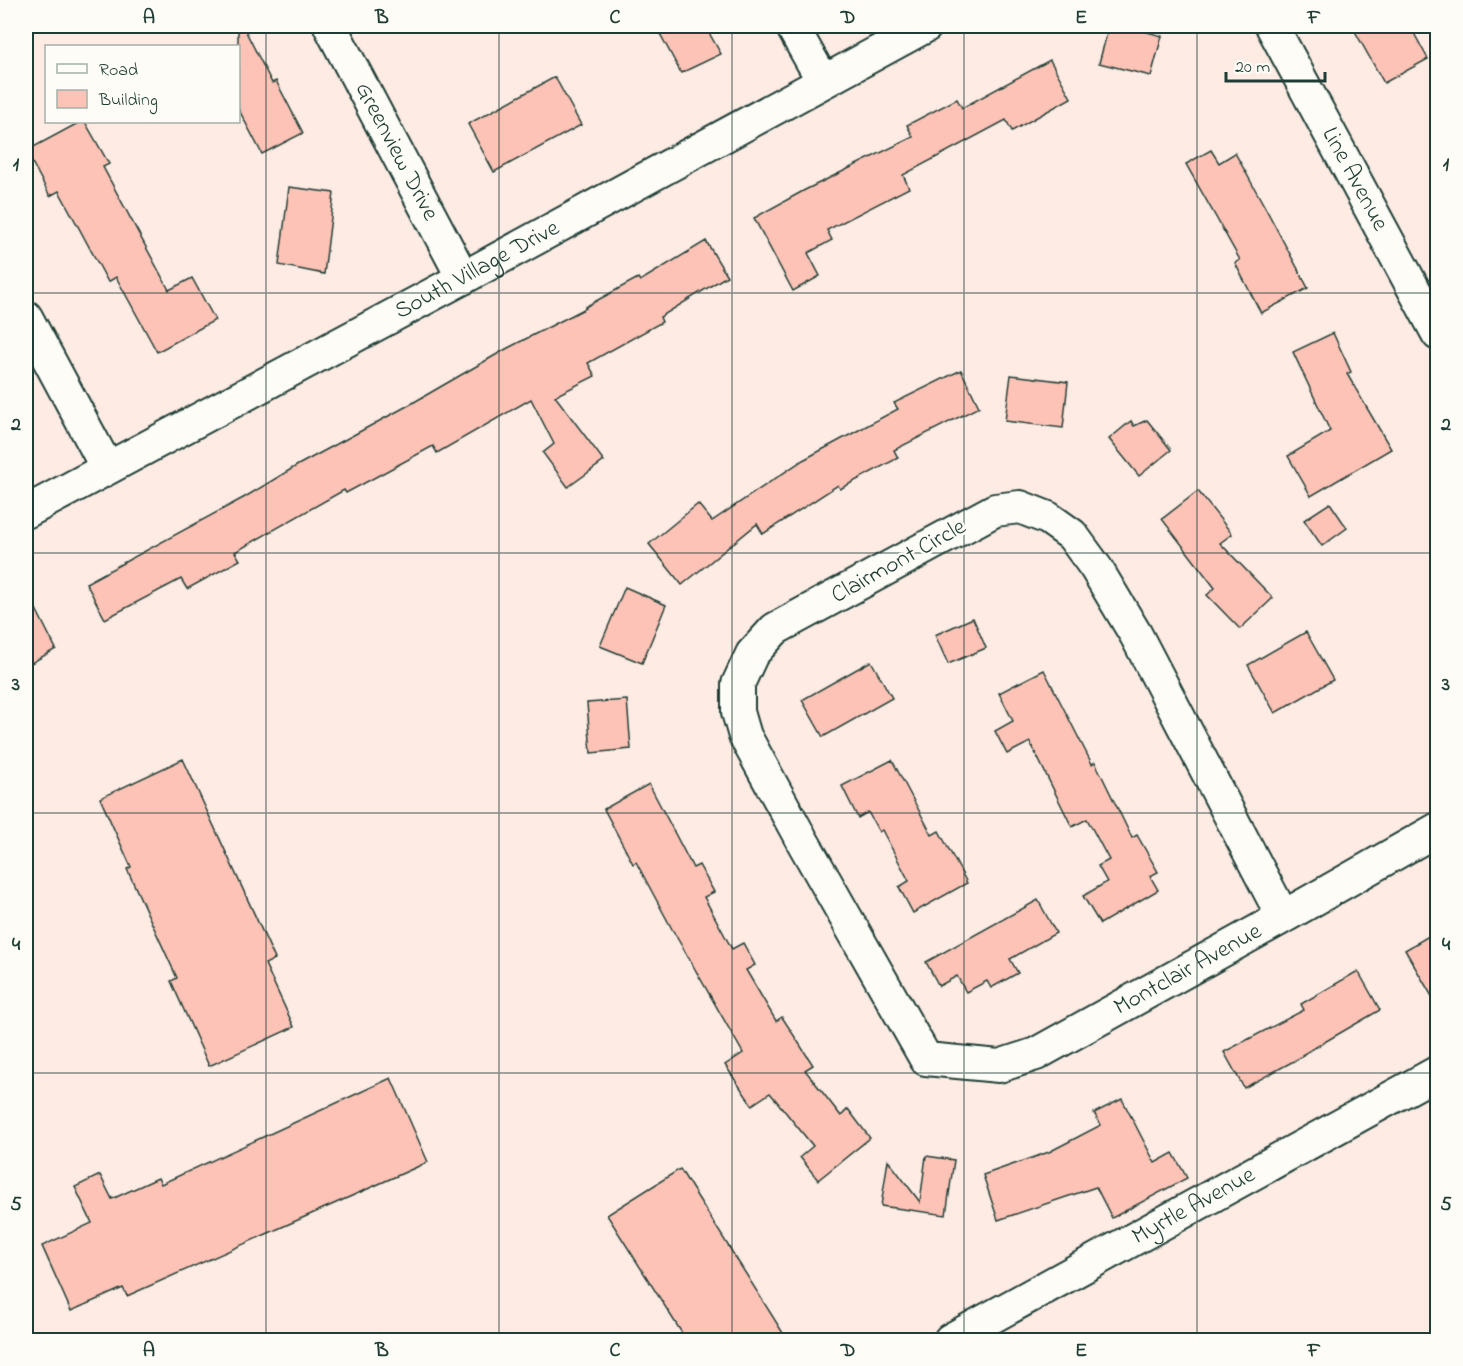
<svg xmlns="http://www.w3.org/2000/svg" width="1463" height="1366" font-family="'Indie Flower',sans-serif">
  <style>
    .building { fill: #fec3b7; stroke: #1f3d34; stroke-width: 1.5 }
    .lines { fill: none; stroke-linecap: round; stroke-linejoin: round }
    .minor-casing { stroke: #1f3d34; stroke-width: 36 }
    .minor { stroke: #fdfcf7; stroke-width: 32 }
    .grid { fill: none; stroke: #1f3d34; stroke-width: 1.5; stroke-opacity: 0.55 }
    .labels { text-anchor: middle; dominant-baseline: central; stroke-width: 5; stroke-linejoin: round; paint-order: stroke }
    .street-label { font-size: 24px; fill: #1f3d34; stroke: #fdfcf7 }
    .neatline { fill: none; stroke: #1f3d34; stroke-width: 2 }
    .grid-label { font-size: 20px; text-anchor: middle; font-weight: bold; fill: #1f3d34 }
  </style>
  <rect width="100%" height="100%" fill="#fdebe4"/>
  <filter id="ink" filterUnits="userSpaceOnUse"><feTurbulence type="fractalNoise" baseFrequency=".0167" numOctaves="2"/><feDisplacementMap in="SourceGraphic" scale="12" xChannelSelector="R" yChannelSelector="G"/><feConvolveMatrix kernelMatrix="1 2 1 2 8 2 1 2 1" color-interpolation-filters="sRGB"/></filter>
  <g filter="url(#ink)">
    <g class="building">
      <polygon points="238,26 243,26 272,83 276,81 303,133 262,154 238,108"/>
      <polygon points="656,26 705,26 721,54 681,73"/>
      <polygon points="1109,26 1125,26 1162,36 1151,76 1099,63"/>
      <polygon points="1352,26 1410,26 1428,59 1384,83"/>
      <polygon points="1050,60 1071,98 1012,131 1006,120 903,175 909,188 827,230 832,240 808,253 820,276 793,291 754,218 805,190 913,137 907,125 957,99 962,108"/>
      <polygon points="555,77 581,125 494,172 468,124"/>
      <polygon points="80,122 85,122 109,164 103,167 169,290 192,278 215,320 157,352 116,277 108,282 59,191 50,196 26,151"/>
      <polygon points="1211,150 1219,163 1235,153 1266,209 1308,288 1261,313 1235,263 1240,260 1186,164"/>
      <polygon points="289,187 334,193 324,274 279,265"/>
      <polygon points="706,241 727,276 660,317 662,322 588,363 595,376 555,396 604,461 568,487 543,453 554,444 531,399 437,453 433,446 346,493 344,490 235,552 240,560 187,589 181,579 105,619 86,583 245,497 298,465 409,405 506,349 586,308 585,307 638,278 640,281"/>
      <polygon points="1333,333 1351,372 1347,374 1391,449 1311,496 1288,456 1330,431 1293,352"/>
      <polygon points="961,370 979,407 894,450 898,458 840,489 838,485 763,534 757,524 682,585 649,544 698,504 712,521 803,460 898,409 894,403"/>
      <polygon points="1011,375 1068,382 1063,428 1005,421"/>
      <polygon points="1147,420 1171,450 1139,476 1109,439 1131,421 1134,426"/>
      <polygon points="1198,491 1232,534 1220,543 1273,598 1240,629 1207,595 1215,588 1162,519"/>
      <polygon points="1330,503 1347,528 1322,546 1304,520"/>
      <polygon points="625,587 666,605 642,663 600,646"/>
      <polygon points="26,589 56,649 26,666"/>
      <polygon points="973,618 986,648 948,664 935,635"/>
      <polygon points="1306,632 1333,680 1275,713 1248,665"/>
      <polygon points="871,661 892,698 823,737 802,700"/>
      <polygon points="1044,670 1092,764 1095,762 1132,838 1137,835 1158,872 1150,876 1158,890 1100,924 1083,896 1107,882 1098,866 1109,860 1087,819 1072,827 1030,742 1007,754 995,731 1013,721 999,693"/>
      <polygon points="627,700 631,749 591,753 587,703"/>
      <polygon points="183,759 275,959 265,964 294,1027 209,1066 171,981 177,978 127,869 131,867 100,798"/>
      <polygon points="892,760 932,835 939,831 967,883 913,913 899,887 909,881 882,830 879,832 868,812 858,818 842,786"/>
      <polygon points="649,784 693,868 699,865 714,892 704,897 732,949 743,943 755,965 746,970 776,1021 782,1017 813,1065 805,1070 841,1116 848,1109 870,1138 818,1180 800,1157 813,1146 770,1093 752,1105 725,1065 743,1053 672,929 636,862 633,864 604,809"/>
      <polygon points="1038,900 1056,933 1010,959 1018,973 991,988 987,981 966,992 957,976 939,986 926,962"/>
      <polygon points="1437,931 1437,1005 1405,950"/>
      <polygon points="1358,971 1380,1010 1302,1055 1303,1056 1244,1088 1224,1052 1304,1010 1301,1004"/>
      <polygon points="391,1078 428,1162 127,1296 123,1288 71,1311 42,1246 92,1223 75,1187 100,1175 112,1199 158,1178 161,1184"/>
      <polygon points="1122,1099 1155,1163 1173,1153 1187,1178 1112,1218 1096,1187 998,1220 983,1175 1049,1152 1101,1125 1094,1113"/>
      <polygon points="926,1156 954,1160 946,1215 881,1206 888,1160 920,1202"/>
      <polygon points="680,1169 788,1341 687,1341 607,1215"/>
    </g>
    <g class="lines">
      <defs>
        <g id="minor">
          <path id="s1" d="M330,26L463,278"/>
          <polyline points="792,26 823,81"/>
          <path id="s2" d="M1272,26L1438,334"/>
          <polyline points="26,317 107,468"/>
          <path id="s3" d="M26,512L463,278L926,26"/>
          <path id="s4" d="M1283,917L1136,635L1096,568L1072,535L1048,518L1020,507L995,510L775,629L752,654L738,684V712L745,736L799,835L926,1059L999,1066L1036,1054L1283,917L1438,829"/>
          <path id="s5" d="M950,1340L1438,1072"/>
        </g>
      </defs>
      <use href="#minor" class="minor-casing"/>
      <use href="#minor" class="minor"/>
    </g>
  </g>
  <path class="grid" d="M266,26V1340M499,26V1340M732,26V1340M964,26V1340M1197,26V1340M26,293H1438M26,553H1438M26,813H1438M26,1073H1438"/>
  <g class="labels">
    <g class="street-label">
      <text stroke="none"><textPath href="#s1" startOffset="142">Greenview Drive</textPath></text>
      <text stroke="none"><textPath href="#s2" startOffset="174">Line Avenue</textPath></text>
      <text stroke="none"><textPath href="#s3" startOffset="512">South Village Drive</textPath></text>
      <text transform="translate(899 562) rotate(-29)">Clairmont Circle</text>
      <text stroke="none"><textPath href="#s4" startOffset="1548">Montclair Avenue</textPath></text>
      <text stroke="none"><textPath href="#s5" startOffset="278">Myrtle Avenue</textPath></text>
    </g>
  </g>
  <rect width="1463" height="1366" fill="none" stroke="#fdfcf7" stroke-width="66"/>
  <rect x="45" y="45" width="195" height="78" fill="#fdfcf7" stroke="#a4b0a9" stroke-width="1.5"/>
  <rect x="57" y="64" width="30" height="9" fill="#fdfcf7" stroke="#a4b0a9" stroke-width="1.5"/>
  <text x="99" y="75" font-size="18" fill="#1f3d34">Road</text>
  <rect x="57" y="90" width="30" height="18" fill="#fec3b7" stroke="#a4b0a9" stroke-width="1.5"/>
  <text x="99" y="105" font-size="18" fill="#1f3d34">Building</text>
  <path d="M1226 72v9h99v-9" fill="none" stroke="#1f3d34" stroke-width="3"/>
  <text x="1235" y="72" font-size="18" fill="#1f3d34" stroke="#fdfcf7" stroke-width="4.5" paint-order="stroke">20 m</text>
  <rect x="33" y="33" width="1397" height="1300" class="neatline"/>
  <g class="grid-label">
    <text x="149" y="23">A</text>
    <text x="382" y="23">B</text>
    <text x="615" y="23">C</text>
    <text x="848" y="23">D</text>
    <text x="1081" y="23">E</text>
    <text x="1314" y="23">F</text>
    <text x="16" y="170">1</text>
    <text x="1446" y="170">1</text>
    <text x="16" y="430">2</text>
    <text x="1446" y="430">2</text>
    <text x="16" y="690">3</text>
    <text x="1446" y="690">3</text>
    <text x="16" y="950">4</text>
    <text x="1446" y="950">4</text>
    <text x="16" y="1210">5</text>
    <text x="1446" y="1210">5</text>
    <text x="149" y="1356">A</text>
    <text x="382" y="1356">B</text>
    <text x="615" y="1356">C</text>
    <text x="848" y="1356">D</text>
    <text x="1081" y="1356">E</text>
    <text x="1314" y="1356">F</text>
  </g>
</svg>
